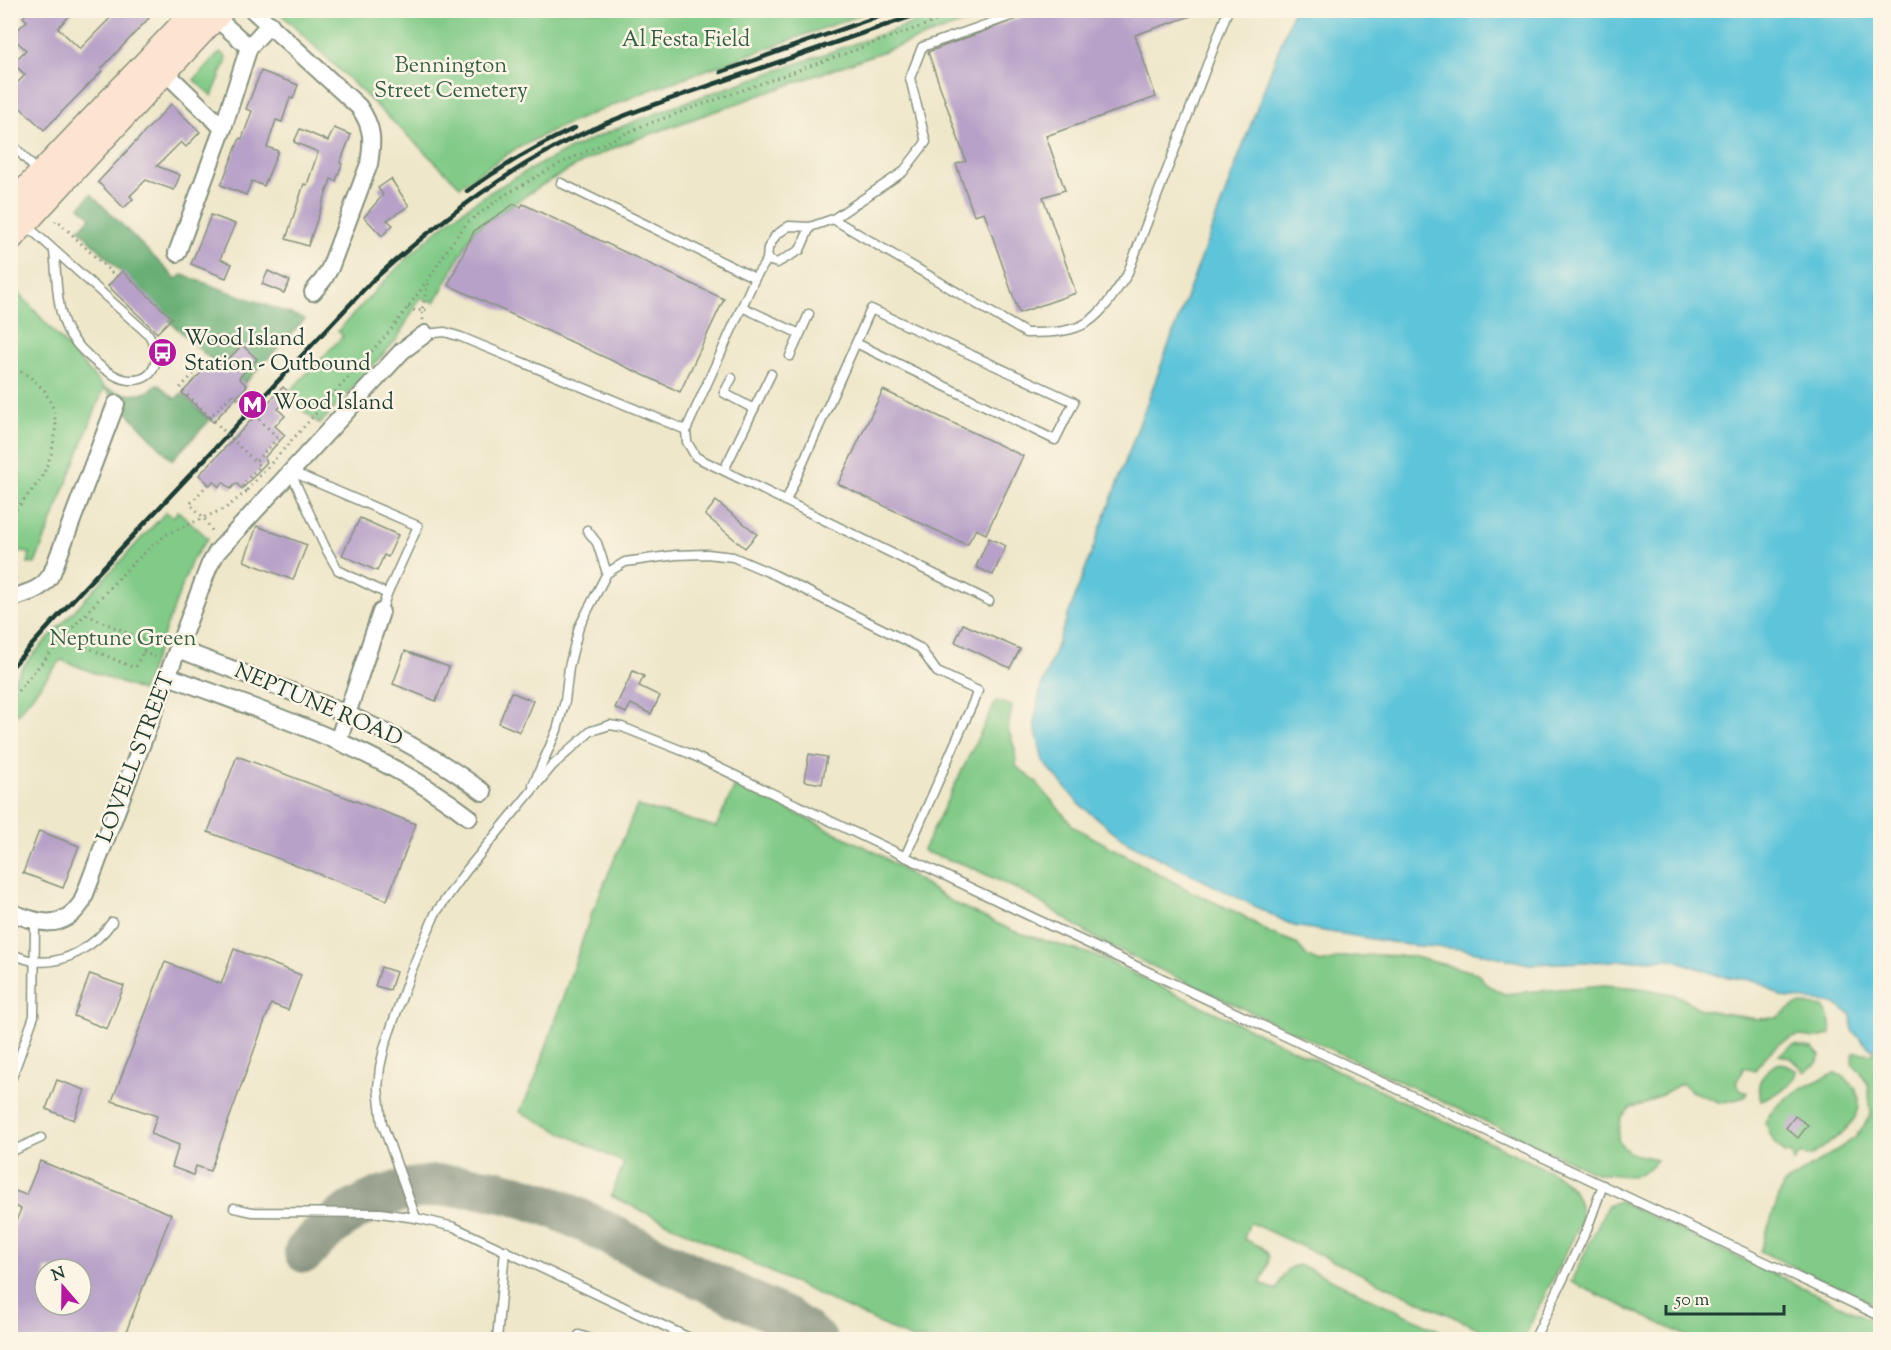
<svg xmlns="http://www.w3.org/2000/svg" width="1891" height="1350" font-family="'Sorts Mill Goudy',serif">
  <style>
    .green { fill: #81ca87; stroke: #50845e; stroke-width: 1.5 }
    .forest { fill: #68ae74; stroke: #447654; stroke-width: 1.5 }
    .water { fill: #5dc4da; stroke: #3e8087; stroke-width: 1.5 }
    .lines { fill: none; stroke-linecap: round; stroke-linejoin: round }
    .taxiway { stroke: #87927f; stroke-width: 42 }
    .building { fill: #b7a1c8; fill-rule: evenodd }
    .lane-casing { stroke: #87927f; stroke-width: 11 }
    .street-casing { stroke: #87927f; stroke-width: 20 }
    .secondary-casing { stroke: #87927f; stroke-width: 27 }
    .path { stroke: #87927f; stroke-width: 3; stroke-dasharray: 1.5 4.5; stroke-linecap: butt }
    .lane { stroke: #fff; stroke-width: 8 }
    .street { stroke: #fff; stroke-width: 16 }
    .secondary { stroke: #fde4d0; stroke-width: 24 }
    .rail { stroke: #1f3d34; stroke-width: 4.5 }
    .path-bridge { stroke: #87927f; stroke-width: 3; stroke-dasharray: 1.5 4.5; stroke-linecap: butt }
    .labels { text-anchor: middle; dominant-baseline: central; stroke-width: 5; stroke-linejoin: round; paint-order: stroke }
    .park-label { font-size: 22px; fill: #386049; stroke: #fcf5e5 }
    .poi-label { font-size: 22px; fill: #1f3d34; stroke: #fcf5e5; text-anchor: start }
    .street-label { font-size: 22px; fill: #1f3d34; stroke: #fcf5e5 }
  </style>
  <rect width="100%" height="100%" fill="#fcf5e5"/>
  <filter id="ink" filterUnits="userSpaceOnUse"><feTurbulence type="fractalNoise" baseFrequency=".0167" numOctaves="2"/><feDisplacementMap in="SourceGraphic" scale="12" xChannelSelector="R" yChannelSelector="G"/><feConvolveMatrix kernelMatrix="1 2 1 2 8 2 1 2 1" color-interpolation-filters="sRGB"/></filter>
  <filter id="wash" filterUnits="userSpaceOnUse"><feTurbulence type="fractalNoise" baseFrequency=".008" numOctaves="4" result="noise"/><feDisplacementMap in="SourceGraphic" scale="24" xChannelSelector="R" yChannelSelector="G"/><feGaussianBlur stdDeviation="1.35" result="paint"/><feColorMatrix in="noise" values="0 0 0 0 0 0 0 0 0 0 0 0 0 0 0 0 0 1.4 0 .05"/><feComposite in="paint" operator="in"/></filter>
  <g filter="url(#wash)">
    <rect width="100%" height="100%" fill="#efe7ca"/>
    <g class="green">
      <polygon points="863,10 866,13 653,89 591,114 551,131 514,150 460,186 278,11"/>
      <path d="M948,11H997L623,144L583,162L542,185L474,230L435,302L420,298L397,339L320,424L288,399L292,395L289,392L343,336L338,331C375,291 412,249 455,216C540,154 639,118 738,84C808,60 878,36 948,11Z"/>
      <polygon points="220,52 226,57 226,62 212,96 194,80"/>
      <polygon points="10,283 104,388 35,564 28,563 30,553 11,551"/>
      <polygon points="178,511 208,538 192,560 142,691 61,660 11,722 11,683 29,659 166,512 173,517"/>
      <path d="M996,701L1012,706L1008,729L1015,749L1016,766L1036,782L1074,827L1190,891L1240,914L1270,933L1296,943L1307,956L1320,963L1344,957L1375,955L1411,956L1477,973L1487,985L1504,994L1604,985L1641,988L1677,995L1700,1009L1756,1019L1776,1018L1792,1007L1801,1004L1823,1007L1829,1016L1831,1034C1826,1036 1819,1038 1813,1038C1808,1037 1804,1036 1799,1036C1779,1039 1766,1055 1755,1070L1744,1067L1736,1083L1740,1089L1747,1092L1745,1097L1721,1103L1689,1090L1682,1083L1645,1104L1631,1107L1621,1118L1618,1139C1629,1159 1639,1153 1657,1160C1636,1185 1628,1173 1598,1174L1103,943L1029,895L966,865L925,852L923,850Z"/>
      <path d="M736,784L879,854L950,901L1013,931L1096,956L1550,1171C1571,1184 1582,1195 1581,1222L1523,1339H1501L1251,1223L1249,1224L1244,1239C1276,1253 1272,1255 1260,1284L1277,1290C1282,1278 1285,1266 1301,1265L1457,1339H912L611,1196L624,1163L520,1112L536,1077L591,915L637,806L716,827Z"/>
      <polygon points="1793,1045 1813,1048 1820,1056 1817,1063 1805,1072 1789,1057 1779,1055"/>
      <polygon points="1880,1047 1880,1307 1760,1251 1783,1185 1855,1138 1871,1115 1868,1084 1861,1073 1852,1064 1853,1054 1856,1052 1871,1054"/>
      <path d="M1781,1063L1797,1071C1795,1087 1774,1095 1761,1100C1753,1084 1766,1067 1781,1063Z"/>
      <path d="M1835,1073C1843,1076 1849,1080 1854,1087C1874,1117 1831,1142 1811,1156L1799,1155L1794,1162L1792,1154L1784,1153L1773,1140L1765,1122C1778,1097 1811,1083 1835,1073Z"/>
      <polygon points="1619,1201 1880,1324 1880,1339 1693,1339 1571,1282 1607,1206"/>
    </g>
    <g class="forest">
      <polygon points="91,194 176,279 183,275 305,319 245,383 239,378 242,345 220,368 169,321 79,229 91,217 80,207"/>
      <path d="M158,384L175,399L182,393L210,420L172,460L104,388C122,395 143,400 158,384Z"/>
    </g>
    <polygon class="water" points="1293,11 1880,11 1880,1045 1872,1050 1853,1032 1851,1015 1834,1003 1782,997 1758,981 1720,976 1672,959 1529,964 1463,949 1408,945 1294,926 1127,842 1080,805 1043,761 1034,722 1041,688"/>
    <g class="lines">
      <path class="taxiway" d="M305,1252C370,1176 458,1173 547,1205C577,1216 607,1234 637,1248C688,1272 738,1296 789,1320L816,1340"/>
    </g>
    <g id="blocks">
      <g class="building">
        <polygon points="30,10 75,10 58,28 80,49 118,10 142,10 149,18 101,69 102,71 44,130 10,98 10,90 25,75 13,63 26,50 11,36 27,21 23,17"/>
        <polygon points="1041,10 1200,10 1200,13 1135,35 1156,97 1046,136 1065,190 1043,197 1076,293 1019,313 984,212 974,215 956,164 966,161 928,52"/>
        <polygon points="261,71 298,85 293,99 290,98 282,122 276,120 267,147 278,151 264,186 252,181 246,195 221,185 240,138 242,139 252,111 246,109"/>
        <polygon points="171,104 200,132 186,147 181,142 157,166 180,175 174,190 146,180 130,196 133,199 124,208 98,182"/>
        <polygon points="334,128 351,135 340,163 342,164 336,181 331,179 308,246 286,239 304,184 307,185 318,152 294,142 300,129 328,141"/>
        <polygon points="391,179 409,206 387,220 393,225 382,236 364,217 383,195 378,188"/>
        <polygon points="514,204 521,207 523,204 724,299 680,392 448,285 474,231"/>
        <polygon points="211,215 235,224 220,259 232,264 226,278 191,264"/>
        <polygon points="122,271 172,318 157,333 108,286"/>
        <polygon points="268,271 290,281 284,293 262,284"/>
        <polygon points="242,345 257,359 239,378 247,386 213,422 182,393 212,361 220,368"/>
        <polygon points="283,387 292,395 278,409 285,416 275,426 285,435 264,458 267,462 242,489 236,483 231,489 223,482 219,487 213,481 210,485 199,475"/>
        <polygon points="883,390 1023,456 986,534 976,529 967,545 838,484"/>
        <polygon points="716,501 757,534 745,548 705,515"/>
        <polygon points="360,518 398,535 388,557 384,555 377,571 342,555"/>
        <polygon points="257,526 307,545 293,580 244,561"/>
        <polygon points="989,538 1006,546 993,575 976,567"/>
        <polygon points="963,624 1020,649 1010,668 955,642"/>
        <polygon points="405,651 449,667 436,701 393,684"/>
        <polygon points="633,671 644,676 639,686 660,696 651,714 631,704 626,713 615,708"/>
        <polygon points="511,692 533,701 520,732 499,723"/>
        <polygon points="809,754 827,757 822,784 804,781"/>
        <polygon points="237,756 416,824 387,900 208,832"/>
        <polygon points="39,831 79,846 63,888 23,873"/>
        <polygon points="234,949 301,975 288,1010 271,1004 210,1171 196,1166 193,1175 172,1167 179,1145 151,1134 157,1116 112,1101 165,962 221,984"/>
        <polygon points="381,967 396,972 390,990 375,986"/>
        <polygon points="90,974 124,986 107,1029 74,1016"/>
        <polygon points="57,1080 85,1090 74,1120 46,1109"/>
        <polygon points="1795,1116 1808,1125 1798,1138 1786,1128"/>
        <path d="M40,1161L171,1214L123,1340H10V1236L21,1209L10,1204V1189L26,1195ZM45,1269H81V1305H45Z"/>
      </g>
    </g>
  </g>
  <g filter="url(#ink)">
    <use href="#blocks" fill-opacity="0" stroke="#87927f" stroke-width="1.5"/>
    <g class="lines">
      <defs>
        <g id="lane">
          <polyline points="10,142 39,173"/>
          <polyline points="561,183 755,278"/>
          <path d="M833,219L1026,333C1088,333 1094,324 1127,275L1228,10"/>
          <path d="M25,224L149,335C161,355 158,382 129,380C108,378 72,344 65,325C56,303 57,275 54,252"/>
          <polyline points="767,260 777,263 800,250 810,227"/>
          <polyline points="742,307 800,334 790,356"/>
          <polyline points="425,334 445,332 461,337 686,430"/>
          <polyline points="800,334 809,314"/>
          <polyline points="732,378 724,393 754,409"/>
          <polyline points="724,470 771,374"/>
          <polyline points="290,471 418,526 387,594 381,612"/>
          <polyline points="290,471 325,547 338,570 387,594"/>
          <polyline points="786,501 871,309 1074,402 1055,440 856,343"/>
          <polyline points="587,530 597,543 607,573"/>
          <polyline points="989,601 696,457 687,442 686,430 755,278 767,260 768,248 776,235 789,226 810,227 833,219 903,172 926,142 910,78 922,47 1028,10"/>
          <polyline points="533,785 557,730 565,701 569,667 579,627 607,573 625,562 676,555 707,554 733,557 775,575 920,648 937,672 978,691 905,857"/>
          <path d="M10,954C18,956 26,960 34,961C64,966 96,945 112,922"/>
          <polyline points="10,1083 34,1016 35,921"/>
          <polyline points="10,1130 14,1150"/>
          <polyline points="10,1152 41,1138"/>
          <polyline points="234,1208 252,1212 380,1213 416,1218 454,1227 694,1340"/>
          <polyline points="416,1218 382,1123 378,1088 380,1067 385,1045 410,974 435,914 466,871 552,766 591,731 610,725 622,727 688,753 1017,910 1880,1316"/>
          <polyline points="579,1335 594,1340"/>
          <polyline points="497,1340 505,1250"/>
          <polyline points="1534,1340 1587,1229 1603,1185"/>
        </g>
        <g id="street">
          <path d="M253,10L359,107C373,127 373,140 369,164L330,268L323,280L313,292"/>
          <polyline points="216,18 249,47"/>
          <polyline points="165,72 223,128"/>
          <polyline points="177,253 223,128 249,47 270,24"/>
          <path d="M10,599C28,592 42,591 52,573L116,404"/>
          <path d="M178,649C283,689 393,723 483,792"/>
          <path d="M168,676C272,715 380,748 469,817"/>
          <polyline points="338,741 381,612"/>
          <path d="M10,912C39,923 62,932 82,902L209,566L217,552L402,351L425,334"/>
        </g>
        <g id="secondary">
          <polyline points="10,206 196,10"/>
          <polyline points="10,239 222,10"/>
        </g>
      </defs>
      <use href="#lane" class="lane-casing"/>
      <use href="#street" class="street-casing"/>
      <use href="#secondary" class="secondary-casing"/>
      <g class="path">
        <polyline points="55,222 57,220 116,277"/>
        <polyline points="408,307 415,311 430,309"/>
        <polyline points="423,320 422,310 428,283"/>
        <polyline points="202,365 180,388 210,417 233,394"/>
        <polyline points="10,366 29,376 45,391 53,408 56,425 52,452 42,478 12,514 12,560 16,579"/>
        <polyline points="208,484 190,504 203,517 213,532"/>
        <polyline points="247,490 390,331 428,280 451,244 467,223 503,196 559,164 642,126 967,10"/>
        <polyline points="247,491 242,485 260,466 255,462 278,438"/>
        <polyline points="64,637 132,667 136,666 146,646 143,640 85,614"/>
        <polyline points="143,652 155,657"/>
        <polyline points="10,700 64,637 129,567 153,545 167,534 226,508 247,491"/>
      </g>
      <use href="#lane" class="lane"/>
      <use href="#street" class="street"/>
      <use href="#secondary" class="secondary"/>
      <g class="rail">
        <polyline points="721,72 896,10"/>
        <path d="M467,191C501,167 536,146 575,128"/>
        <path d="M10,669L82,590L371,282C426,232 484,186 550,150C604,120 664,101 723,81C792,57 861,34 930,10"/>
      </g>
      <g class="path-bridge">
        <polyline points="233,394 278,438"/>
        <polyline points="210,417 255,462"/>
      </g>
    </g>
  </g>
  <defs>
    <symbol id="bus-disc" viewBox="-11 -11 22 22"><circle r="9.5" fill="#b5179e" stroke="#fcf5e5"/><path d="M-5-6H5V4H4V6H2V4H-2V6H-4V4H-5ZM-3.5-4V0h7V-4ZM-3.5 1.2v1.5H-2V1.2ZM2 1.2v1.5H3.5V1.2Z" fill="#fff"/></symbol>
    <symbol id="metro-disc" viewBox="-11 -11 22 22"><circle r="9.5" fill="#b5179e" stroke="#fcf5e5"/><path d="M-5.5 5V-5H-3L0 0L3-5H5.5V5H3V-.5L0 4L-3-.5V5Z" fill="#fff"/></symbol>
  </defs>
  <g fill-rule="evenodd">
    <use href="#bus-disc" x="146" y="336" width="33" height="33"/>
    <use href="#metro-disc" x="236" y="388" width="33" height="33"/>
  </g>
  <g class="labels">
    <g class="park-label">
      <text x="686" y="41">Al Festa Field</text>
      <text x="451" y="67">Bennington<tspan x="451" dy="25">Street Cemetery</tspan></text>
      <text x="123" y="640">Neptune Green</text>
    </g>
    <g class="poi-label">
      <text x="184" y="340">Wood Island<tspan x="184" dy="25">Station - Outbound</tspan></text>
      <text x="273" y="404">Wood Island</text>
    </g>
    <g class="street-label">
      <text transform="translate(318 706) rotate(23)">NEPTUNE ROAD</text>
      <text transform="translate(137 758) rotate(-69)">LOVELL STREET</text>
    </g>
  </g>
  <rect width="1891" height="1350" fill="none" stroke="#fcf5e5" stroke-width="36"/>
  <g transform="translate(63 1287) rotate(340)"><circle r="28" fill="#fcf5e5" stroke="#a4ab9e" stroke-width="1.5"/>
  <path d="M0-4.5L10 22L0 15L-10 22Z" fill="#b5179e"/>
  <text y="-9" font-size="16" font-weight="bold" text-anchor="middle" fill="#1f3d34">N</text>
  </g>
  <path d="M1666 1305v9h118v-9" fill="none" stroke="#1f3d34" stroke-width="3"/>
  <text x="1675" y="1305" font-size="18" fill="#1f3d34" stroke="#fcf5e5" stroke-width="4.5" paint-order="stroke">50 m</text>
</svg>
